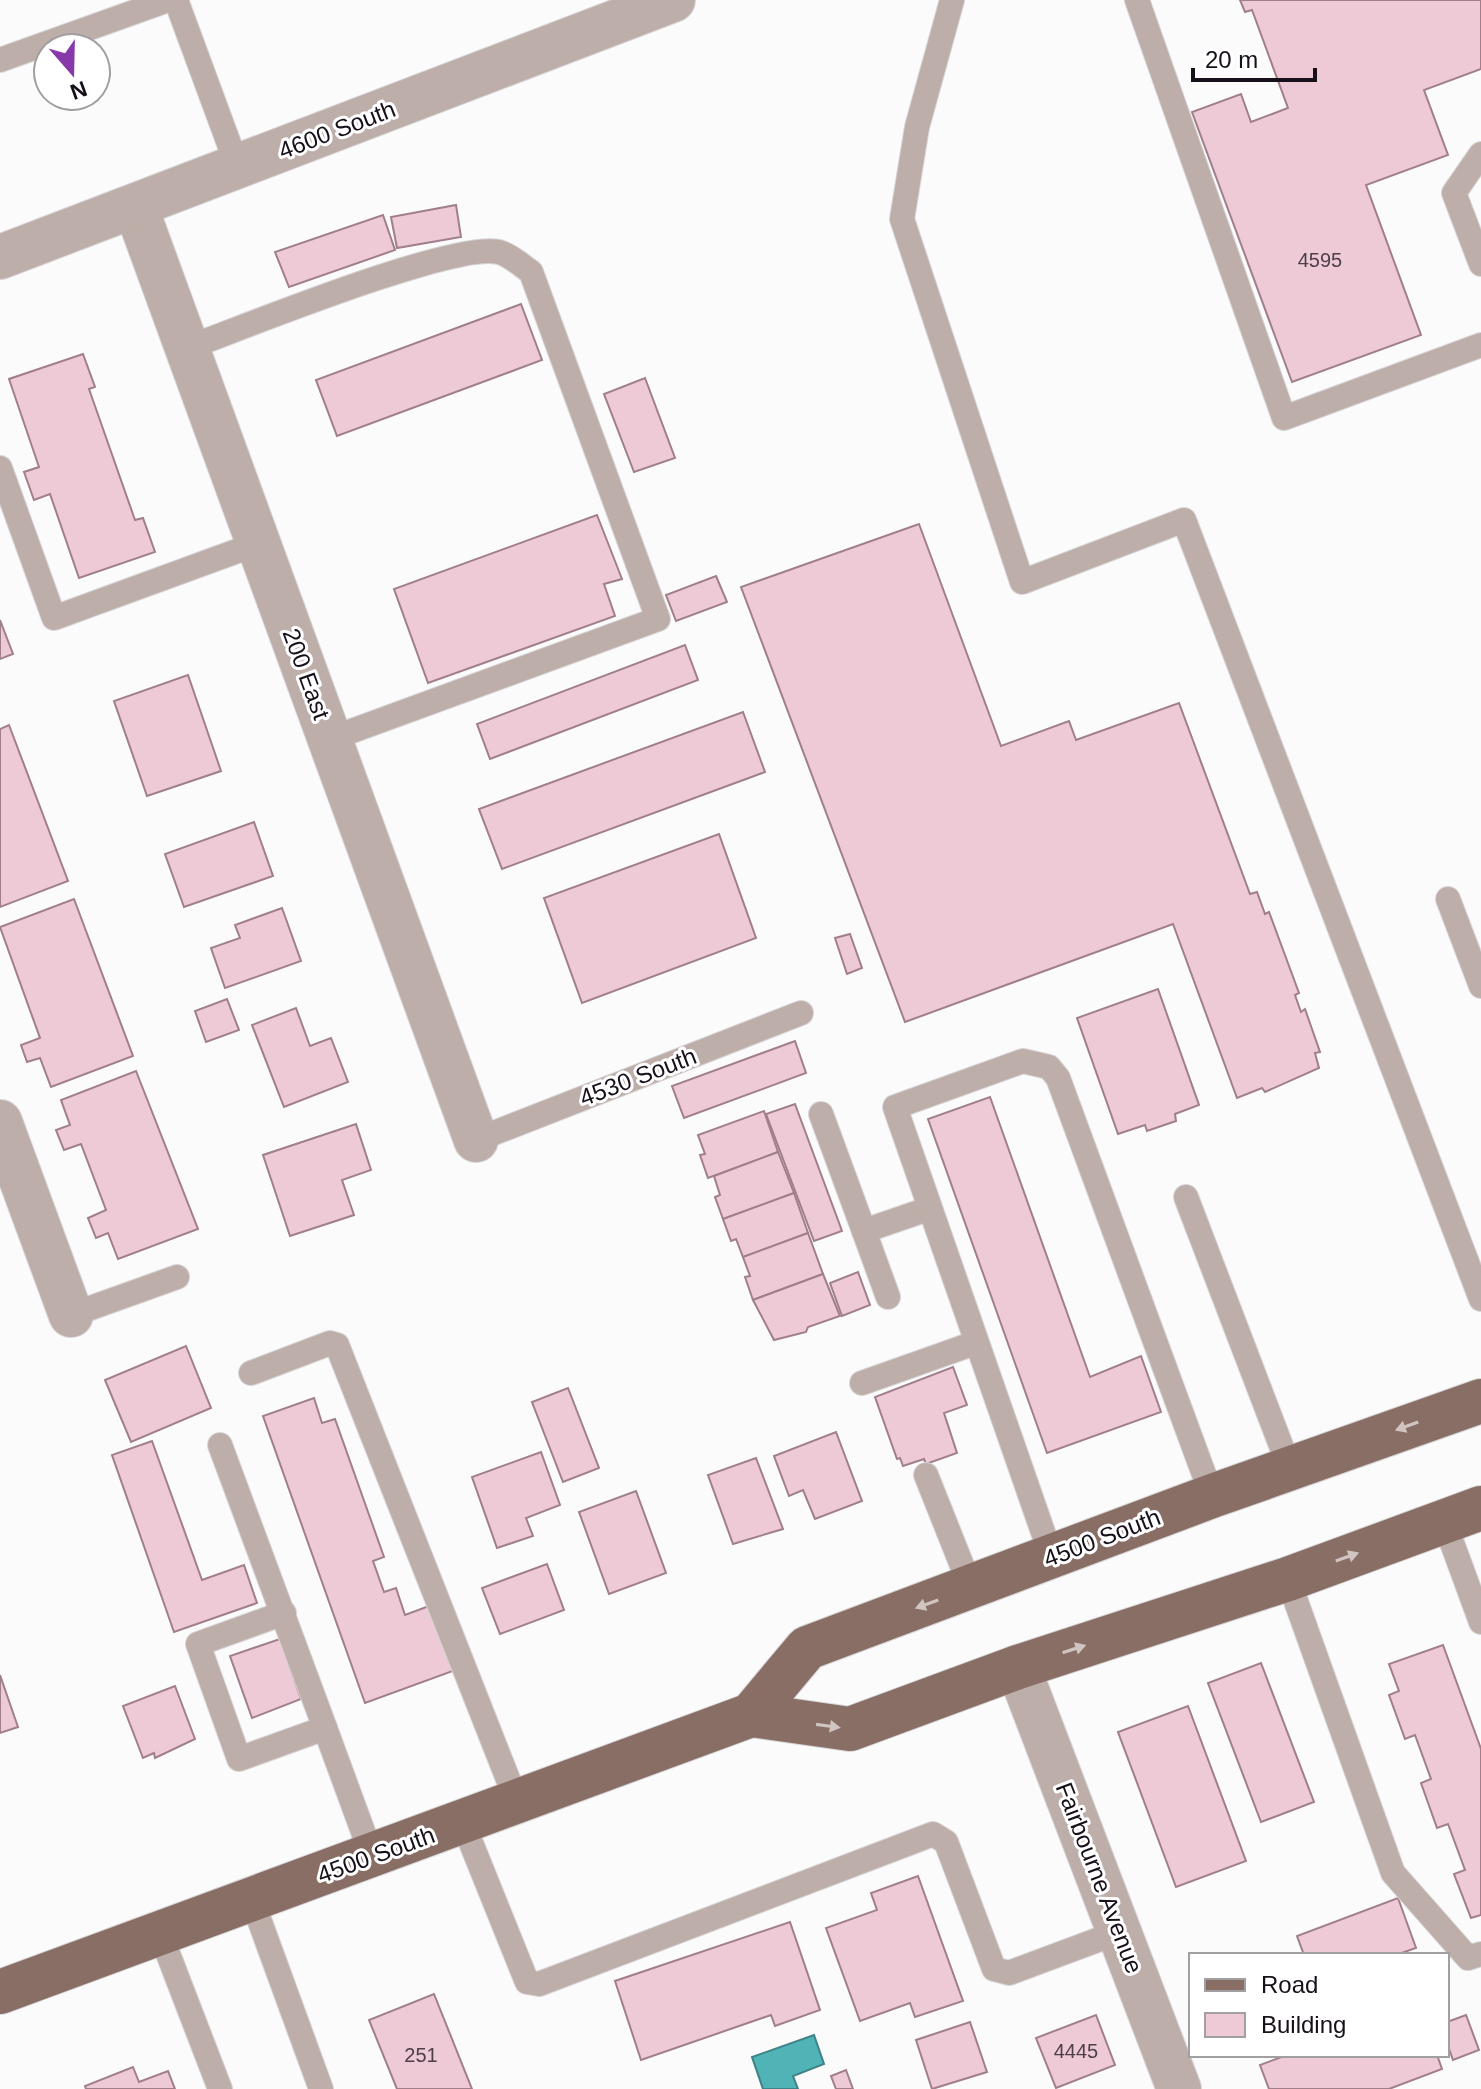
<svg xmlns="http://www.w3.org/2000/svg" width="1481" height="2089" viewBox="0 0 1481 2089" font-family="Helvetica,sans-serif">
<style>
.water{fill:#50b3b6;stroke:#3f8287;stroke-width:2}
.building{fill:#eecad7;stroke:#a07f8b;stroke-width:2}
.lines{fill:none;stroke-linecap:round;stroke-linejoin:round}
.lane-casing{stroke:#d7d5d7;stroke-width:26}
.street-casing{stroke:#d7d5d7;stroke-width:46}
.primary-casing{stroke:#d7d5d7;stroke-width:46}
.lane{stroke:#beaea9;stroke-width:24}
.street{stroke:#beaea9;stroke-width:44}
.primary{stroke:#896e65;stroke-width:44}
.oneway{fill:#d0c5c1}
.labels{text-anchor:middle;stroke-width:6;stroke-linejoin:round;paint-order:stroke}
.number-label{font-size:20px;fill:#4d3e49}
.street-label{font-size:24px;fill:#17101a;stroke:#fff}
</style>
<rect width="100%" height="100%" fill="#fbfbfb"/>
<polygon class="water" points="814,2035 824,2064 793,2076 798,2089 763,2089 752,2057"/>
<g class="building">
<polygon points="1240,0 1481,0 1481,69 1424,90 1448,155 1366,185 1421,335 1292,382 1192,112 1241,94 1251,122 1288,108 1252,10 1245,12"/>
<polygon points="456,205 461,237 397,248 391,217"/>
<polygon points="383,215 395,250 289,287 275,252"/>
<polygon points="521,304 542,360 337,436 316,380"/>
<polygon points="83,354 95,387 89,389 135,520 143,518 155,552 79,578 50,494 34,500 24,472 39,467 9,379"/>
<polygon points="645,378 675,458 634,472 604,394"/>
<polygon points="597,515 622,579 604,584 615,616 428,683 394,589"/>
<polygon points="919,524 1001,746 1069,721 1076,740 1179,703 1250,894 1257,892 1265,914 1269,912 1299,993 1295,995 1301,1012 1305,1009 1320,1052 1315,1053 1319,1068 1265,1092 1262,1088 1237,1098 1173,924 905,1022 741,587"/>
<polygon points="716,576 727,602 676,621 666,595"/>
<polygon points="0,620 13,654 0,659"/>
<polygon points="685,645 698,680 490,759 477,724"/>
<polygon points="188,675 221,771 147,796 114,701"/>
<polygon points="743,712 765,772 502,869 479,809"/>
<polygon points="9,725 68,881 0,907 0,729"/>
<polygon points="254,822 273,876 184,907 165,854"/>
<polygon points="719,834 756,938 582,1003 544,898"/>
<polygon points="74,899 133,1056 51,1087 40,1058 27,1062 21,1045 40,1038 0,927"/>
<polygon points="282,908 301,961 225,988 211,948 240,938 235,925"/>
<polygon points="850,934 862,968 847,974 835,938"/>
<polygon points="1158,989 1199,1105 1175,1114 1176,1121 1147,1131 1145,1125 1118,1134 1077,1018"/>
<polygon points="227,999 239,1030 206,1042 195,1011"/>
<polygon points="296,1008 310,1046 331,1038 348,1082 284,1107 252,1025"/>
<polygon points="795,1041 806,1073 684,1118 672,1086"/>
<polygon points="136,1071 198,1229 118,1259 108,1233 96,1238 88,1218 106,1210 81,1144 64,1150 56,1130 70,1125 61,1100"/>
<polygon points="990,1097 1090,1377 1141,1356 1161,1412 1047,1453 928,1119"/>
<polygon points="795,1104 842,1231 814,1241 766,1114"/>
<polygon points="764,1111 778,1152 708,1178 700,1155 705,1154 698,1135"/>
<polygon points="356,1124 371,1170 342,1180 354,1215 290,1236 263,1155"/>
<polygon points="778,1152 794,1193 723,1219 715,1197 720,1195 714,1176"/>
<polygon points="794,1193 808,1233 743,1257 736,1239 731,1241 723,1219"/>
<polygon points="808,1233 823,1274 753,1300 745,1277 750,1276 743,1257"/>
<polygon points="858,1272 870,1305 842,1316 830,1283"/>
<polygon points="823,1274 840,1316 808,1327 806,1332 774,1340 753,1300"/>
<polygon points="186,1346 211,1408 131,1442 105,1380"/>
<polygon points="953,1367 967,1405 944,1413 957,1453 926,1464 924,1459 903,1466 900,1458 897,1459 875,1397"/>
<polygon points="568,1388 599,1468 563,1482 532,1402"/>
<polygon points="314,1398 322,1423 335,1419 384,1557 373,1561 384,1592 396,1588 405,1615 437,1603 461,1668 365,1703 263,1416"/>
<polygon points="836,1432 862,1501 815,1519 803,1490 789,1496 774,1456"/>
<polygon points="152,1441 202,1580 244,1565 257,1603 174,1632 112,1455"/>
<polygon points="541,1452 560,1505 526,1518 533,1536 497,1548 472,1477"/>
<polygon points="756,1458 783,1529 733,1544 708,1475"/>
<polygon points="636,1491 666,1573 609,1594 579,1512"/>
<polygon points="547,1564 564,1610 500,1634 482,1588"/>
<polygon points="280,1639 301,1699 252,1718 230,1656"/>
<polygon points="1443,1645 1481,1749 1481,1915 1471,1918 1454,1874 1465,1870 1448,1824 1437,1828 1421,1783 1431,1779 1415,1735 1405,1739 1389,1695 1399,1691 1389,1664"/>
<polygon points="1261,1663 1314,1802 1261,1822 1208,1683"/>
<polygon points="0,1675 18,1727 0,1733"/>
<polygon points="175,1686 195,1739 155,1758 154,1753 143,1758 123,1706"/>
<polygon points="1188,1706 1246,1861 1176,1887 1118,1732"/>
<polygon points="918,1876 963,2001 915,2017 910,2003 860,2021 826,1928 877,1910 871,1893"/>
<polygon points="1398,1898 1416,1948 1396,1955 1304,1955 1297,1936"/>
<polygon points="790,1922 820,2010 775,2026 771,2015 641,2060 615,1981"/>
<polygon points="434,1994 472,2089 397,2089 369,2020"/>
<polygon points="1096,2015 1115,2065 1056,2088 1036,2038"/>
<polygon points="1466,2015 1479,2050 1453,2060 1447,2043 1447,2022"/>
<polygon points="970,2022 987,2072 932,2089 916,2040"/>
<polygon points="1287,2055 1437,2055 1442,2069 1389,2089 1269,2089 1260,2065"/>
<polygon points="133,2067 139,2082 168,2071 175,2089 86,2089 85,2086"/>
<polygon points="846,2070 853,2089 836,2089 831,2076"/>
</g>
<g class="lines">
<g class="lane-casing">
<g id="lane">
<polyline points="176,0 238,168"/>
<polyline points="952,0 917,127 902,219 1022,582 1184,520 1481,1299"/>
<polyline points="1137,0 1284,418 1481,345"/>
<polyline points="0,60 168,0"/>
<polyline points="1481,154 1454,193 1481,264"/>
<path d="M 187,348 C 242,328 454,241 499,252 C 510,255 521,265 531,272 L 658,619 L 330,739"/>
<polyline points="0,468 54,618 259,543"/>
<polyline points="1448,899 1481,986"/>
<polyline points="821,1114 864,1231"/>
<polyline points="476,1140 801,1013"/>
<polyline points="1186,1197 1290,1469"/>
<polyline points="888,1297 864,1231 928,1209"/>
<polyline points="71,1315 177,1277"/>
<polyline points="251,1373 330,1343 337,1345 517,1802"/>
<polyline points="862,1383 975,1343"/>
<polyline points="220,1445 325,1728"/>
<polyline points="926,1475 971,1588"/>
<polyline points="1444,1521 1481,1622"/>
<polyline points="1052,1558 895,1107 1023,1061 1049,1067 1058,1078 1212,1496"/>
<polyline points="1288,1579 1393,1873 1468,1958 1481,1954"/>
<polyline points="284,1613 198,1644 239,1759 325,1728 372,1856"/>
<polyline points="463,1823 527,1982 539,1984 933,1834 946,1842 994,1969 1009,1973 1119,1932"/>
<polyline points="252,1900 321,2089"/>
<polyline points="160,1933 220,2089"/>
</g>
</g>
<g class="street-casing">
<g id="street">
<polyline points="136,208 476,1140"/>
<polyline points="0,257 673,0"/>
<polyline points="0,1122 71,1315"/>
<polyline points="1018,1667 1179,2089"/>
</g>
</g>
<g class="primary-casing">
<g id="primary">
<polyline points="751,1715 807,1648 1212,1496 1481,1401"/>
<polyline points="0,1992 751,1715 850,1729 1018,1667 1288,1579 1481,1508"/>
</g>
</g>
<use href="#lane" class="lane"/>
<use href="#street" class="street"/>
<use href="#primary" class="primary"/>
</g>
<defs><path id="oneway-solid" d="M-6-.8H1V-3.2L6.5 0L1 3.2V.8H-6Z" transform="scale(2)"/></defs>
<g class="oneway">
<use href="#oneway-solid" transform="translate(1407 1426) rotate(160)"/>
<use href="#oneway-solid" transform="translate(1347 1557) rotate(-20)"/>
<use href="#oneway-solid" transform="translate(927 1604) rotate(160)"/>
<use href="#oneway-solid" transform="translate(1074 1649) rotate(-18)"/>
<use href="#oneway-solid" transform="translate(828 1726) rotate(8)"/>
</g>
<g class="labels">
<g class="number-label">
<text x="1320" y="267">4595</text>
<text x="1076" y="2058">4445</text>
<text x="421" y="2062">251</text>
</g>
<g class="street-label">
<text transform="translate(337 130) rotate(-21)" y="8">4600 South</text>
<text transform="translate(306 674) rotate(70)" y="8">200 East</text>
<text transform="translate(638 1077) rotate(-21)" y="8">4530 South</text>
<text transform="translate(1102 1538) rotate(-21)" y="8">4500 South</text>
<text transform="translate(376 1855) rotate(-20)" y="8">4500 South</text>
<text transform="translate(1099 1878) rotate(69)" y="8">Fairbourne Avenue</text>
</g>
</g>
<rect x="1189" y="1953" width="260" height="104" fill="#ffffff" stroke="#a29fa3" stroke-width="2"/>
<rect x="1205" y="1979" width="40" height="12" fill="#896e65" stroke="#a29fa3" stroke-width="2"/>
<text x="1261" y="1993" font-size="24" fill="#17101a">Road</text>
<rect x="1205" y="2013" width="40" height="24" fill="#eecad7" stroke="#a29fa3" stroke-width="2"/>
<text x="1261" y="2033" font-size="24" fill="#17101a">Building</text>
<g transform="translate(72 72) rotate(160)"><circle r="38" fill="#ffffff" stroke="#a29fa3" stroke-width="2"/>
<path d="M0-6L14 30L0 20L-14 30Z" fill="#8738a9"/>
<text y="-12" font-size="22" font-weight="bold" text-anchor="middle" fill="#17101a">N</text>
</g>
<path d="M1193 68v12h122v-12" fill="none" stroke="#17101a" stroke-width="4"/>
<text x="1205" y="68" font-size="24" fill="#17101a" stroke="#ffffff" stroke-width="6" paint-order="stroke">20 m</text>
</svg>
